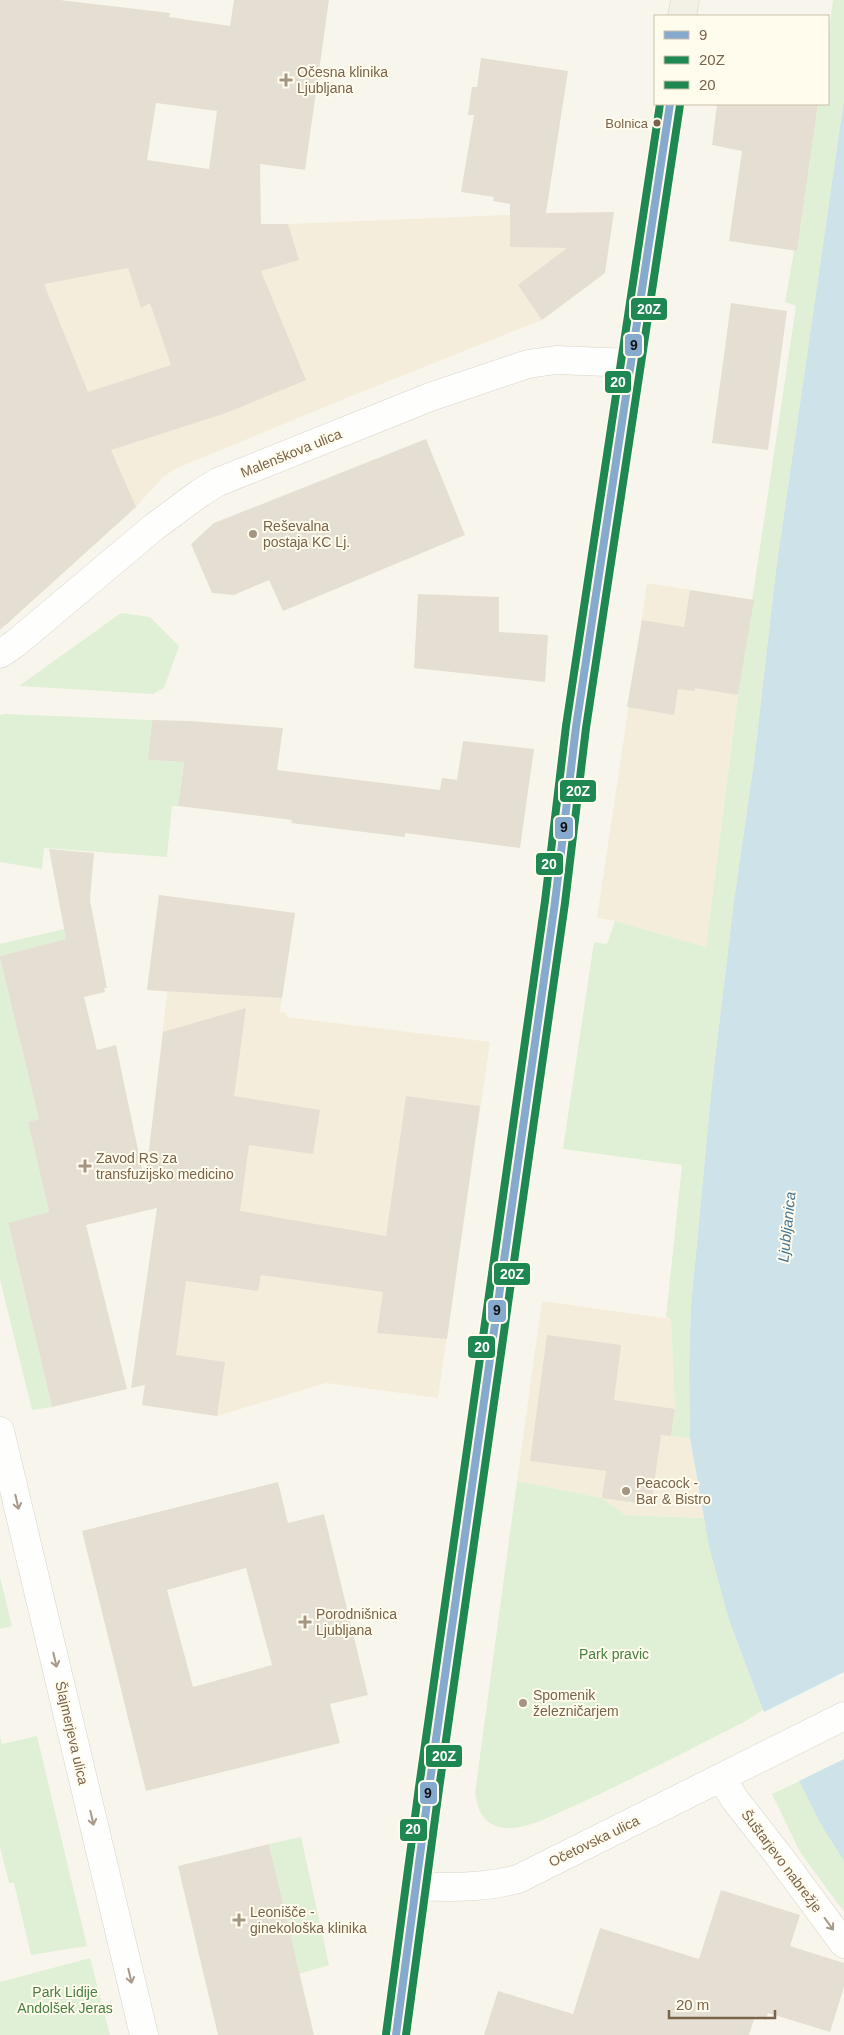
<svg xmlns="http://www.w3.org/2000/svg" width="844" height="2035" viewBox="0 0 844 2035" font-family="Helvetica,sans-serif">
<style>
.residential{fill:#f4eddc}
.green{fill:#e0f0d6}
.water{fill:#cde2e9}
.pier{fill:#f8f6ec}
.building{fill:#e5dfd3;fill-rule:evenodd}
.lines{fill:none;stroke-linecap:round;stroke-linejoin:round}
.minor-casing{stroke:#d7d3ca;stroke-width:29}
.major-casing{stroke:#dad3c9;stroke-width:29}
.minor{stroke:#fefefc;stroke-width:28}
.major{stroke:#f3f1e6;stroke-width:28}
.bus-1-casing{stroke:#fffcee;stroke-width:11}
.bus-2-casing{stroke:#fffcee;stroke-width:11}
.bus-3-casing{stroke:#fffcee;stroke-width:11}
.bus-1{stroke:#86aacd;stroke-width:8}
.bus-2{stroke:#1f8751;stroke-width:8}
.bus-3{stroke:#1f8751;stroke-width:8}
.oneway{stroke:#a89988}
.poi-dot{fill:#a59683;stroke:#fffcee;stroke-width:2}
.bus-dot{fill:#79634a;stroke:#fffcee;stroke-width:2}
.labels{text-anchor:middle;stroke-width:4;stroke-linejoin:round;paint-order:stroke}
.bus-label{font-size:13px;fill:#79634a;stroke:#fffcee;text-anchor:end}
.poi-label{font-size:14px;fill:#79634a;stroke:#fffcee;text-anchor:start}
.street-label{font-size:14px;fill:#79634a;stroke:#fffcee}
.park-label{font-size:14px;fill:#477f41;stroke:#fffcee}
.water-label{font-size:15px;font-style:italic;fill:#457894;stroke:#fffcee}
.line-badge{stroke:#fffcee;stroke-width:2}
.badge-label{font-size:14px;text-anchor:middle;font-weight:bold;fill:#fff}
.pale-badge-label{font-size:14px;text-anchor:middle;font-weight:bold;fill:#111}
</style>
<rect width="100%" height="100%" fill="#f8f6ec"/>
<g class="residential">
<polygon points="552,213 605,273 542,320 359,393 175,469 163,477 136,507 7,624 0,626 0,228 288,224"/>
<polygon points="647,583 754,600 738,695 706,947 615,921 597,918"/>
<polygon points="159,895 295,913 280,1012 286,1013 287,1017 490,1042 438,1398 326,1383 217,1416 142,1405 148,1365 135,1363 163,1165 148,1163 167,992 147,990"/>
<polygon points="542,1301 671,1319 675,1409 671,1435 690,1438 704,1518 625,1515 602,1498 517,1481"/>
</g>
<g class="green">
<polygon points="833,0 844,0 844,99 776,570 754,762 734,901 712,1084 691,1306 689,1366 690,1438 671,1436 675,1409 671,1319 666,1317 682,1165 563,1149 594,942 607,944 615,921 706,947 738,695 796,306 785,302 794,251 797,251 818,104 828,104 828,38"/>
<polygon points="121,613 150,617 179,646 164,688 153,694 19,686"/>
<polygon points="5,714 152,720 149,760 184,762 178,806 172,806 167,857 44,848 42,869 0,862 0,715"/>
<polygon points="64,929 67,939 0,956 0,944"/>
<polygon points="0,959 39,1119 28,1122 49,1212 8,1224 52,1407 32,1410 0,1280"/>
<path d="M 517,1481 L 602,1498 L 625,1515 L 704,1518 L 729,1620 L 763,1710 L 744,1722 C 689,1750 633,1779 576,1805 C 555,1814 528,1830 504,1828 C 483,1825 478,1811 475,1793 Z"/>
<polygon points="0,1577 12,1626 0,1629"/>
<polygon points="0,1736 2,1744 37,1736 87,1946 31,1955 14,1883 9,1883 0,1847"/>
<polygon points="800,1781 823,1828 844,1861 844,1912 800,1852 772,1794"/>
<polygon points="301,1837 329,1965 299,1974 269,1844"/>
<polygon points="90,1958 110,2035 0,2035 0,1982"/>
</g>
<polygon class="water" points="844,99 844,1861 823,1828 763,1710 729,1620 709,1546 690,1438 689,1366 691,1306 712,1084 734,901 754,762 776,570"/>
<polygon class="pier" points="844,1672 844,1759 797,1782 762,1713"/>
<g class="building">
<path d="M 0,0 L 60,0 L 170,13 L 169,17 L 230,26 L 234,0 L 329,0 L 305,170 L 260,164 L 261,224 L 288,224 L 299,260 L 261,271 L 306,380 L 226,413 L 111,450 L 136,507 L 0,630 ZM 156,103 L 217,111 L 209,169 L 147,160 ZM 128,268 L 141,308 L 150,303 L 171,365 L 88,392 L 44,284 Z"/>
<polygon points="481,58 568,71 546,213 614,212 605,273 542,320 518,285 567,248 510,247 510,204 493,201 494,197 461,192 474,115 468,115 472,87 477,87"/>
<polygon points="717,104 818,104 797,251 729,241 742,151 712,145"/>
<polygon points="731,303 787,311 768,450 712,443"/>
<polygon points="426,439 465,535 283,611 269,580 234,595 212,593 191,544 214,523"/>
<polygon points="690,590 754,600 738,695 695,688 695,691 678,689 674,715 627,707 642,620 684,627"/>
<polygon points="418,594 499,597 499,632 548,635 545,682 414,668"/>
<polygon points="152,720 189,721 283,728 277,770 440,790 442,778 457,780 463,741 534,749 520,848 405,833 405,837 291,823 292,820 178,806 184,762 148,760"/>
<polygon points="49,849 94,853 90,900 107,988 104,988 105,992 84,997 97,1050 116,1045 145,1183 163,1032 246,1008 234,1096 320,1110 313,1154 249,1145 240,1211 386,1236 406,1096 480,1106 447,1339 377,1333 383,1292 261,1275 258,1291 186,1281 176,1355 225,1362 217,1416 142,1405 145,1385 131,1388 157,1208 86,1225 127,1389 52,1407 8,1223 49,1212 28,1122 39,1119 0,959 0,956 66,939"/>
<polygon points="159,895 295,913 282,998 147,990"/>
<polygon points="547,1335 621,1345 614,1400 675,1409 671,1436 661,1435 651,1505 602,1498 606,1471 530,1461"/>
<path d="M 278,1482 L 288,1523 L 324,1514 L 368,1695 L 330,1704 L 340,1743 L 146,1791 L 82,1531 ZM 246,1568 L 272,1665 L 193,1687 L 167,1590 Z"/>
<polygon points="269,1844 314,2035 218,2035 178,1866"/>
<polygon points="721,1890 800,1915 790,1946 844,1963 844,1987 830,2032 768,2013 766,2020 755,2016 749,2035 484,2035 498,1991 573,2014 600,1928 699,1959"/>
</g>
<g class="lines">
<g class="minor-casing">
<g id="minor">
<polyline points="0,654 16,643 154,527 200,493 218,482 430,397 528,364 556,360 632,363"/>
<polyline points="0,1431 144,2035"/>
<polyline points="721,1778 736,1801 779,1856 844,1944"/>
<path d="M 417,1886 C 451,1888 485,1888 518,1879 L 844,1716"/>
</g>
</g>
<g class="major-casing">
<g id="major">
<polyline points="682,16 685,0"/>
<polyline points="396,2035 429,1788 555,902 576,727 670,104"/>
</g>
</g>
<use href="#minor" class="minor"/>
<use href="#major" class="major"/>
<g class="bus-1-casing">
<polyline id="bus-1" points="396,2035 429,1788 555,902 576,727 670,104"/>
</g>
<g class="bus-2-casing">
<polyline id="bus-2" points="406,2035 439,1789 565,903 586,728 680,105"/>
</g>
<g class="bus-3-casing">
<polyline id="bus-3" points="386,2034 419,1787 545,901 566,726 660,104"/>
</g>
<use href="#bus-1" class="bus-1"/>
<use href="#bus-2" class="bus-2"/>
<use href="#bus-3" class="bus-3"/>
</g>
<defs><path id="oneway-shaft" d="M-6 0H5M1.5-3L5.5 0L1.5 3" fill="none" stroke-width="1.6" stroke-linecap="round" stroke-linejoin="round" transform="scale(1.25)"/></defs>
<g class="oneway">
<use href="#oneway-shaft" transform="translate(17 1502) rotate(77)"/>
<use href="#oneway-shaft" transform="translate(55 1660) rotate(77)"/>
<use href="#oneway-shaft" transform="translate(92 1818) rotate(77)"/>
<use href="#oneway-shaft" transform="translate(829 1924) rotate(54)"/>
<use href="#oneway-shaft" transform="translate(130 1976) rotate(77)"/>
</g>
<g class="poi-dot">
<path d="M283.5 72.5h5v5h5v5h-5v5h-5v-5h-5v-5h5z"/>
<circle cx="253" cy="534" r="5"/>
<path d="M82.5 1158.5h5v5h5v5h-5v5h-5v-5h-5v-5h5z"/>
<circle cx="626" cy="1491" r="5"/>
<path d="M302.5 1614.5h5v5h5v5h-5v5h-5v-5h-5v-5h5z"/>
<circle cx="523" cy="1703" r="5"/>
<path d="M236.5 1912.5h5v5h5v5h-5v5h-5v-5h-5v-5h5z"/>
</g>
<circle class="bus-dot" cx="657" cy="123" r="4.5"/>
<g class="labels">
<g class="bus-label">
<text x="648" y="128">Bolnica</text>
</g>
<g class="poi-label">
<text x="297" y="77">Očesna klinika<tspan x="297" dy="16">Ljubljana</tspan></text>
<text x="263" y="531">Reševalna<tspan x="263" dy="16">postaja KC Lj.</tspan></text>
<text x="96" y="1163">Zavod RS za<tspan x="96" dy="16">transfuzijsko medicino</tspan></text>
<text x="636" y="1488">Peacock -<tspan x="636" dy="16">Bar &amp; Bistro</tspan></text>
<text x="316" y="1619">Porodnišnica<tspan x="316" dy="16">Ljubljana</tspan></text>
<text x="533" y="1700">Spomenik<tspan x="533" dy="16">železničarjem</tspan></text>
<text x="250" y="1917">Leonišče -<tspan x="250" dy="16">ginekološka klinika</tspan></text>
</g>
<g class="street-label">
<text transform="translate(291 453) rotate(-22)" y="5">Malenškova ulica</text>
<text transform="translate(72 1733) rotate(77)" y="5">Šlajmerjeva ulica</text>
<text transform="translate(594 1841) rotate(-26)" y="5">Očetovska ulica</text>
<text transform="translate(782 1861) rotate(53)" y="5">Šuštarjevo nabrežje</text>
</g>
<g class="park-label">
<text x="614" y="1659">Park pravic</text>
<text x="65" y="1997">Park Lidije<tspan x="65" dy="16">Andolšek Jeras</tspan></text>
</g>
<g class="water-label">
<text transform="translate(787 1227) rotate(-84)" y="5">Ljubljanica</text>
</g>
</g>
<g class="line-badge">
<rect x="630" y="297" width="38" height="24" rx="5" fill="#1f8751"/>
<rect x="624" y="333" width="19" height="24" rx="5" fill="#86aacd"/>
<rect x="604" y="370" width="28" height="24" rx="5" fill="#1f8751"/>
<rect x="559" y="779" width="38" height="24" rx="5" fill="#1f8751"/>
<rect x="554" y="816" width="20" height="24" rx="5" fill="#86aacd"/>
<rect x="535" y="852" width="29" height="24" rx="5" fill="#1f8751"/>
<rect x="493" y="1262" width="38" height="24" rx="5" fill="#1f8751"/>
<rect x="487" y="1299" width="20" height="24" rx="5" fill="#86aacd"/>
<rect x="467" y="1335" width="29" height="24" rx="5" fill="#1f8751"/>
<rect x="425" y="1744" width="38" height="24" rx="5" fill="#1f8751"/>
<rect x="419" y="1781" width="19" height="24" rx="5" fill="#86aacd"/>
<rect x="399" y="1818" width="29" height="24" rx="5" fill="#1f8751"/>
</g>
<g class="badge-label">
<text x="649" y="314">20Z</text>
<text x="618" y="387">20</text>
<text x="578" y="796">20Z</text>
<text x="549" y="869">20</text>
<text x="512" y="1279">20Z</text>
<text x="482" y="1352">20</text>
<text x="444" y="1761">20Z</text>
<text x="413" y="1834">20</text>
</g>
<g class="pale-badge-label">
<text x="634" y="350">9</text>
<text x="564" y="832">9</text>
<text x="497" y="1315">9</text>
<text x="428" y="1798">9</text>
</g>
<rect x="654" y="15" width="175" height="90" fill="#fffcee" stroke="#c9bfac"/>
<rect x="664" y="31" width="25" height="8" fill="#86aacd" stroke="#c9bfac"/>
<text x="699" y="40" font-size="15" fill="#79634a">9</text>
<rect x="664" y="56" width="25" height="8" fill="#1f8751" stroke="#c9bfac"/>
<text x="699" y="65" font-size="15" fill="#79634a">20Z</text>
<rect x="664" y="81" width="25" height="8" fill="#1f8751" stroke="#c9bfac"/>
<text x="699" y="90" font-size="15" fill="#79634a">20</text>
<path d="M669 2010v8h106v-8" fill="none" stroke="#79634a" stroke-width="2.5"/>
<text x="676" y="2010" font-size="15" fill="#79634a" stroke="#fffcee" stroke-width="4" paint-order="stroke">20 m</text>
</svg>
